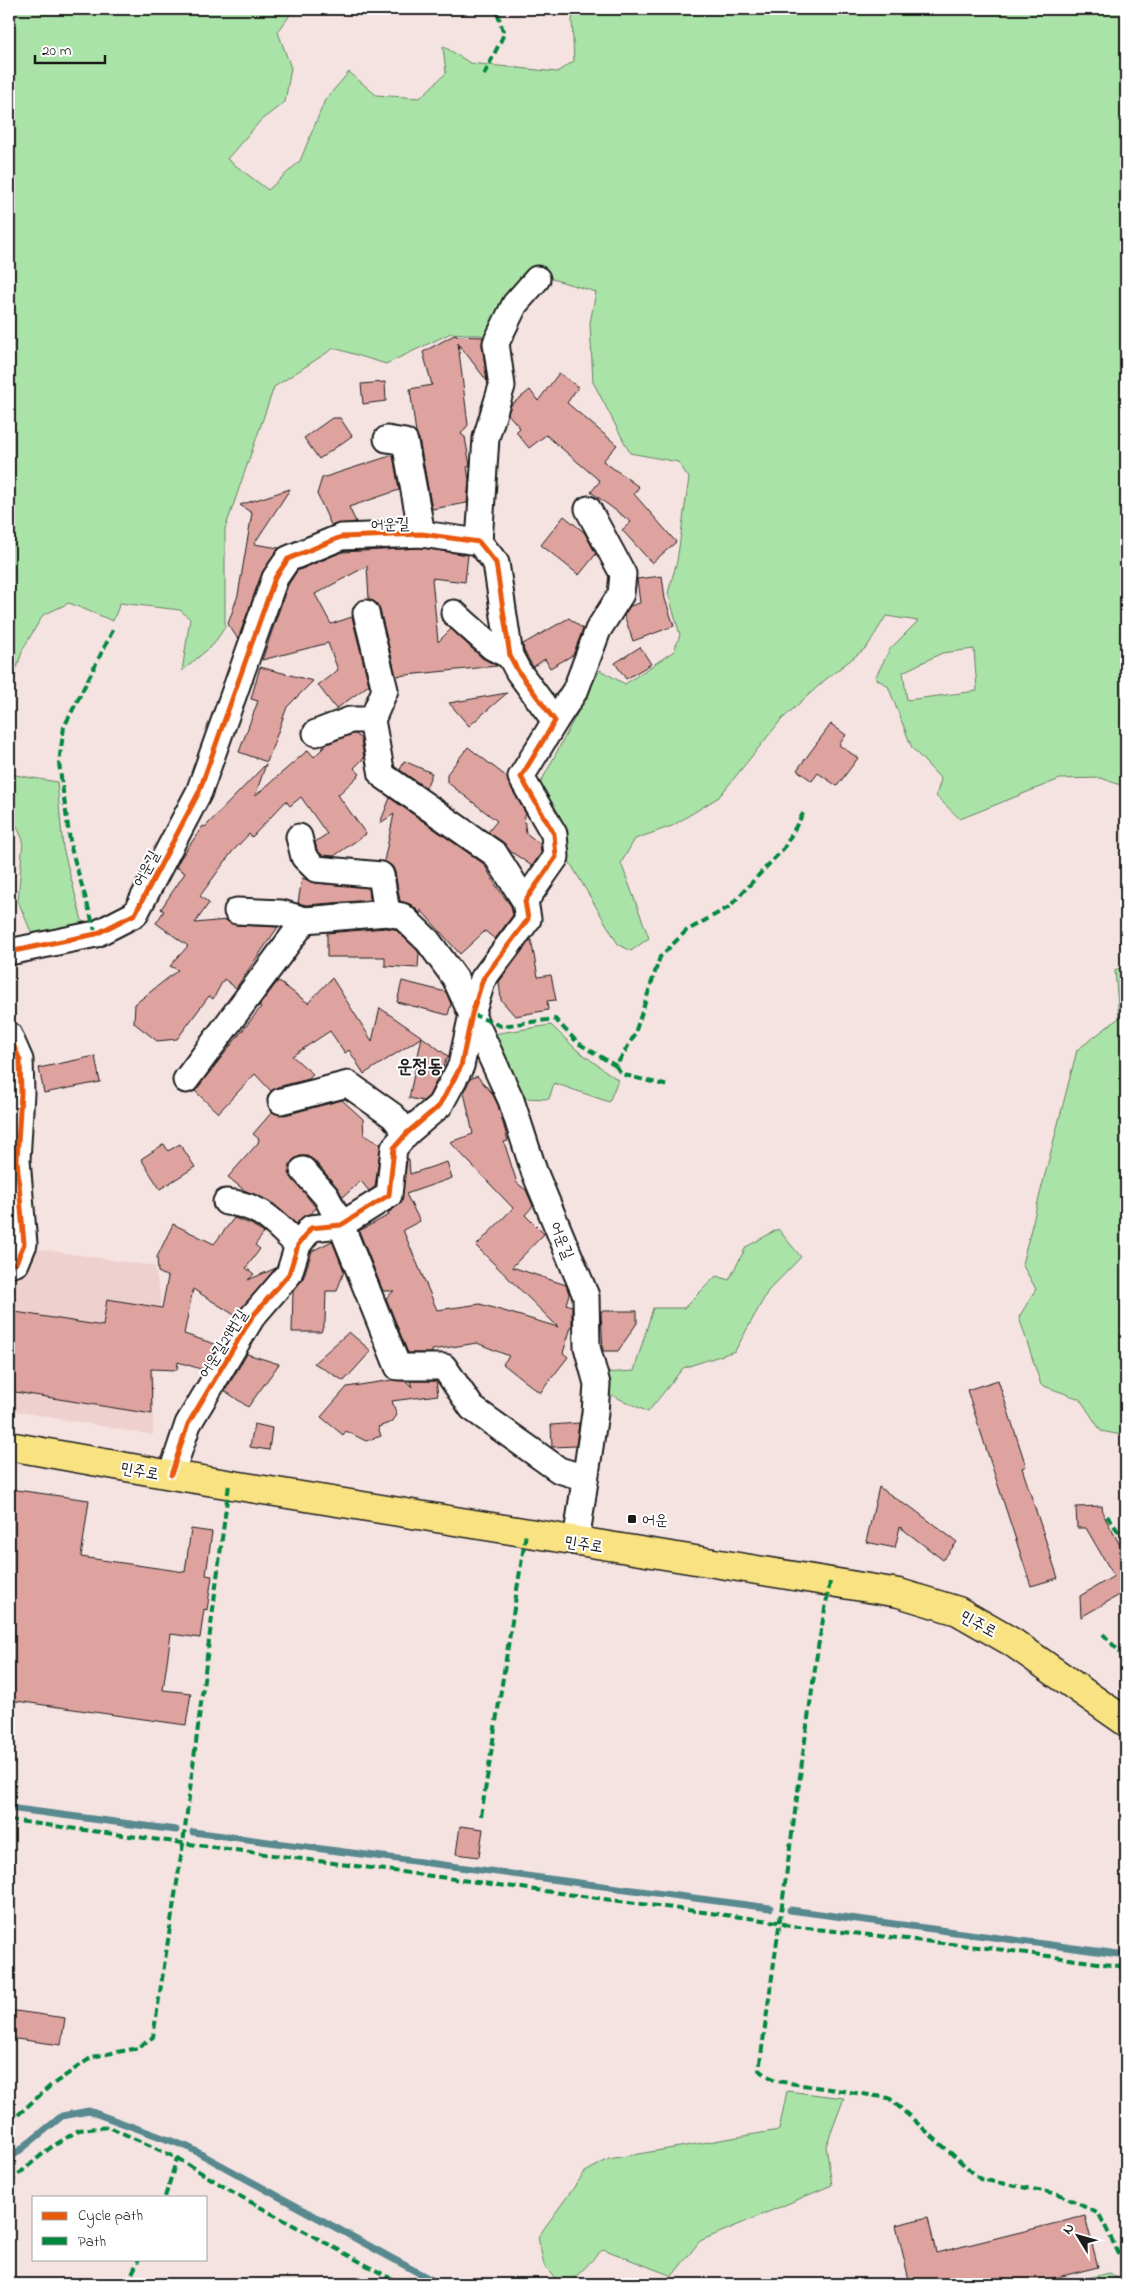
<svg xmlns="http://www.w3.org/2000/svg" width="1135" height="2293" viewBox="0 0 1135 2293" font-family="'Indie Flower','Poor Story',sans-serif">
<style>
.built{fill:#eed0ce}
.green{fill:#aae3a7;stroke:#638062;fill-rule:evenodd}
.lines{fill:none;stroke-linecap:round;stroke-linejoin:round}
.stream{stroke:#59898f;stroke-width:7}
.building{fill:#dea39f;stroke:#1c1c1c}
.minor-casing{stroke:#1c1c1c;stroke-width:29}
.major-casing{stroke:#1c1c1c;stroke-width:31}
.minor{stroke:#fff;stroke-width:25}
.major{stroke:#f8e281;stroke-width:28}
.quiet{stroke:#00873e;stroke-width:4;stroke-dasharray:8 4;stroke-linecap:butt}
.cycleway-casing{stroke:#fff;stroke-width:8}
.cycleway{stroke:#e8590c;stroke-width:5}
.poi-dot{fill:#1c1c1c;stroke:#fff;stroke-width:2}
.labels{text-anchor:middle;stroke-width:4;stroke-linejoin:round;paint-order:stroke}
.street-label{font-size:16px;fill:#1c1c1c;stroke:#fff}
.poi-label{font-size:16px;fill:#1c1c1c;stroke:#fff;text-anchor:start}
.quarter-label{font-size:19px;font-weight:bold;fill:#1c1c1c;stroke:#fff}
</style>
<rect width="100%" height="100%" fill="#f5e3e2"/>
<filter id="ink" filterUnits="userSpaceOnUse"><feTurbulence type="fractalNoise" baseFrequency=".02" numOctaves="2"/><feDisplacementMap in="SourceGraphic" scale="10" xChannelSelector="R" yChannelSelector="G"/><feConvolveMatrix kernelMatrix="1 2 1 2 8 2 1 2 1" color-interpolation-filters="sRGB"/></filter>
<g filter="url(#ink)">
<polygon class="built" points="38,1249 154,1266 161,1298 153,1348 153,1435 9,1410 9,1273 21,1271"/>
<g class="green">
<path d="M 9,9 L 294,9 L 278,32 L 291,68 L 285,102 L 261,120 L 227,159 L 268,190 L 300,161 L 325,100 L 349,72 L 376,95 L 420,98 L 446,73 L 443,46 L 470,63 L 557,72 L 574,61 L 572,20 L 575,9 L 1126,9 L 1126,787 L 1101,778 L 1060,779 L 960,819 L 936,796 L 941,779 L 912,748 L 888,686 L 875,678 L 890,649 L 918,621 L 886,616 L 867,647 L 825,680 L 781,720 L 719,797 L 672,826 L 635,839 L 621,863 L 649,938 L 631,951 L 618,944 L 566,856 L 560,824 L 540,784 L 600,670 L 625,684 L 674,651 L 680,635 L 668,593 L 677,561 L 689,478 L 678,462 L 630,453 L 593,382 L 590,323 L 596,292 L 532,273 L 493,336 L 451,333 L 386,364 L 334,348 L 274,387 L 225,529 L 225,627 L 213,645 L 182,671 L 190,619 L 180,610 L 120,603 L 113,621 L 69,603 L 43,615 L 23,649 L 9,691 ZM 974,649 L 977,691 L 907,700 L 903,672 L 942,653 Z"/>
<polygon points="9,774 57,782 63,848 85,932 34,939 18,901 23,840 11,813 9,813"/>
<polygon points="1126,965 1126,1436 1101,1431 1080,1399 1041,1385 1019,1317 1036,1289 1022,1264 1077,1050 1119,1018 1115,970"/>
<polygon points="551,1025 577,1050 618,1080 609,1102 554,1083 549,1099 524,1098 493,1034"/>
<polygon points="778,1229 801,1257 768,1291 735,1351 683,1368 648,1412 609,1394 604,1373 634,1371 653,1308 684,1308 716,1276 729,1280 746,1247"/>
<polygon points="787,2091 844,2098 826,2146 832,2185 700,2241 672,2276 603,2249 569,2284 560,2284 544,2265 538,2237 585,2172 609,2159 779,2130"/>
<polygon points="1109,2273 1126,2282 1126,2284 1062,2284"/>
</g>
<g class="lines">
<g class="stream">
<polyline points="9,1808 176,1830"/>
<polyline points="193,1832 770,1908"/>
<polyline points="790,1910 1126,1955"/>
<polyline points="9,2159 62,2116 89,2111 188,2147 439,2284"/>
</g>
</g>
<g class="building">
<polygon points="456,334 457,336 483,337 482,345 487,381 458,343 468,425 461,434 465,437 470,466 467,467 469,480 467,503 432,509 419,439 416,433 410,389 432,385 423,352"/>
<polygon points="559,373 578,387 567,403 617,445 603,461 639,487 634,494 676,542 652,563 622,530 631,522 591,492 600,481 546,435 529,448 516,432 520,428 508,414 511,405 530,390 538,401"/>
<polygon points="385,382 386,401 363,404 361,384"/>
<polygon points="332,418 340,418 352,436 319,459 304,438"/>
<polygon points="393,455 399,490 349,507 356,522 331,525 317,494 322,478"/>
<polygon points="290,489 254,544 279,548 262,573 238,639 228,624 238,595 252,513 240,505"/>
<polygon points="564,516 584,532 596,554 579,575 541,545"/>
<polygon points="421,548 468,555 465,582 432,578 438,642 451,629 482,658 497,666 396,676 380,610 376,603 369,599 367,566 315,594 331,624 352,617 369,685 336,709 318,685 338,670 328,643 262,660 288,585 297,571 342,552"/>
<polygon points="662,576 665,599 674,626 633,641 624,615 630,606 640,603 637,579"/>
<polygon points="569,618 583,629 573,655 550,668 545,659 533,667 524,651 523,644"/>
<polygon points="640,647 651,664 626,679 615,663"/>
<polygon points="260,667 313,681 287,707 267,762 239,752 258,701 251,699"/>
<polygon points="507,693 469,726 449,703"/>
<polygon points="831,724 846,735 839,745 858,758 837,786 818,773 812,781 797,770"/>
<polygon points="353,734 356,734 361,739 364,758 354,768 360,774 338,795 366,834 334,856 322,855 317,850 315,842 327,834 301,797 290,806 286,801 252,837 249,834 232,852 200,896 209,903 195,923 227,920 236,925 278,927 236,988 224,979 213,999 209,996 177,1039 157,1041 134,1023 135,1004 178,970 170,966 188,946 156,923 164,911 161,909 185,873 176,867 180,859 203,826 205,827 266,764 255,796 308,750 314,757 327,744"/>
<polygon points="468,747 507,777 509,784 526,814 524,817 526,833 540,844 541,853 532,866 510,851 503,842 488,832 497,821 447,782 447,774"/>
<polygon points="404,761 432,773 426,788 400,770"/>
<polygon points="390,798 484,864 497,887 511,906 513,915 495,939 485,931 460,954 421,910 421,914 412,905 400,901 395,872 393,867 384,861 394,814 380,823"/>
<polygon points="302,878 315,883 369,888 370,900 306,905 298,903"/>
<polygon points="386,928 395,929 417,950 419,953 418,968 385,966 385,957 327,957 327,933"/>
<polygon points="531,939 538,977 551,975 556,1000 547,1001 548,1010 515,1016 501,1000 499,982"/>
<polygon points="332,978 372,1041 380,1008 422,1037 364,1074 349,1050 345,1053 330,1031 292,1056 313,1074 309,1079 277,1087 271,1091 255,1074 218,1113 195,1091 261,1007 259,1006 278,981 308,1003"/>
<polygon points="402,981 446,992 451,1004 448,1015 397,1002"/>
<polygon points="422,1037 448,1056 429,1096 423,1101 409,1098"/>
<polygon points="95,1056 100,1082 44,1093 39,1068"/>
<polygon points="477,1076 492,1093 498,1105 508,1141 504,1142 517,1183 526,1190 533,1206 525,1215 544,1234 512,1267 566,1285 569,1294 566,1304 572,1306 572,1324 563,1353 568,1357 540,1393 503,1364 509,1356 477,1343 432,1350 432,1353 408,1353 386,1298 394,1291 383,1291 359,1231 389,1215 388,1213 401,1203 407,1159 409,1159 410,1174 447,1162 452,1178 406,1194 420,1221 403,1230 437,1310 480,1304 558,1327 476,1246 513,1208 450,1142 473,1134 464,1092 470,1079"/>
<polygon points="342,1100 363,1119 364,1135 381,1144 375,1187 369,1191 361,1181 343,1197 337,1187 314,1160 307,1156 300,1156 293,1160 290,1165 289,1173 316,1208 311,1214 304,1216 296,1224 274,1204 244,1190 228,1177 258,1143 259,1139 253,1134 272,1112 285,1115"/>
<polygon points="164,1144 168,1151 180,1144 195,1167 160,1189 141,1159"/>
<polygon points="234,1218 251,1224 264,1233 255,1245 260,1249 246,1268 254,1274 248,1280 276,1268 236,1316 193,1289 184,1334 218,1345 204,1370 178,1362 177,1370 151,1369 152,1414 9,1391 9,1311 103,1326 107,1299 162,1308 168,1277 158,1272 157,1257 173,1224 214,1244"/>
<polygon points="332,1241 344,1271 337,1291 326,1291 325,1322 321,1332 292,1332 293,1291 303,1279 312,1251"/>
<polygon points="601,1311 637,1311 637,1323 618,1351 603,1351"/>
<polygon points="349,1332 371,1351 344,1381 314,1363"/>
<polygon points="247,1354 279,1364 248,1407 225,1391"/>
<polygon points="392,1380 406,1381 412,1387 410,1381 436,1381 438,1395 392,1401 397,1415 392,1422 378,1427 381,1436 366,1441 346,1431 343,1435 321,1417 347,1387"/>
<polygon points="998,1380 1026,1466 1022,1468 1058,1578 1031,1586 967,1390"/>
<polygon points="579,1423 576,1446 552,1447 551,1425"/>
<polygon points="254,1424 272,1428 269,1450 250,1447"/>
<polygon points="879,1487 907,1506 908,1505 957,1542 943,1560 900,1527 895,1548 866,1542"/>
<polygon points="9,1489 89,1500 81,1557 185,1572 191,1529 212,1532 206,1575 212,1576 207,1610 204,1609 200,1638 171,1634 163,1690 191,1693 186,1725 9,1700"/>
<polygon points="1102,1506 1103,1514 1126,1556 1126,1597 1123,1593 1081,1617 1080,1596 1114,1576 1086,1528 1077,1528 1076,1507"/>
<polygon points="460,1826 483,1829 479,1857 456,1854"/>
<polygon points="9,2010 65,2018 61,2045 9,2038"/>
<polygon points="1085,2216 1098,2267 1030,2284 910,2284 896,2225 928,2217 936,2253"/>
</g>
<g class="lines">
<g class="minor-casing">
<g id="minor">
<polyline points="387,439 405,442 422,534"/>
<polyline points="479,542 486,438 502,386 496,343 515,304 537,279"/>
<polyline points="366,613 385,690 372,720 382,775 495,854 525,901"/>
<polyline points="454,613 492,647 510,656"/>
<polyline points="555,721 576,689 598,630 621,594 623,574 588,509"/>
<polyline points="316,733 350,720 372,720"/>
<polyline points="299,837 304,857 316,869 381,875 387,913"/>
<polyline points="237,911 281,913 305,920"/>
<polyline points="9,952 96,934 135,914 199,792 275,578 288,559 341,537 422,534 479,542 496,563 510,656 518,671 555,721 521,777 554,834 556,857 525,901 528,919 483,979 472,1014 461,1066 440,1105 407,1133 394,1148 389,1195 341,1225 311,1228 298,1245 289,1274 252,1317 188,1424 171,1475"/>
<polyline points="9,1035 20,1060 21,1093 17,1160 24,1244 16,1263 9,1265"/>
<polyline points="186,1080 305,920 387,913 402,916 428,941 455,978 511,1100 534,1171 586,1296 587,1347 597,1384 595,1413 576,1542"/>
<polyline points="281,1101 348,1084 393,1116 407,1133"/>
<polyline points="303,1170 326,1196 341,1225 398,1367 444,1367 472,1408 559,1470 585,1478"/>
<path d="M 226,1202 C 262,1205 274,1223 298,1245"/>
</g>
</g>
<g class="major-casing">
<polyline id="major" points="9,1446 171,1475 899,1593 958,1611 1012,1642 1126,1722"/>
</g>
<use href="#minor" class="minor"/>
<use href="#major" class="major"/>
<g class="quiet">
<polyline points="484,75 504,34 496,9"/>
<polyline points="96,934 71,848 59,763 64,727 113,630"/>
<polyline points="472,1014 501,1026 555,1019 578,1043 616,1066 634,1036 660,957 686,931 729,907 784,848 805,810"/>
<polyline points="616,1066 621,1074 668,1086"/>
<polyline points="1107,1516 1126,1542"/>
<polyline points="830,1582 818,1647 759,2070 776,2081 889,2098 980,2179 1059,2194 1099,2214 1126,2268"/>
<polyline points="1103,1634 1126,1659"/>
<polyline points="481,1816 526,1533"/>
<polyline points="9,1820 778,1922 789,1926 1005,1950 1126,1967"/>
<polyline points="9,2123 49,2087 92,2057 138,2048 153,2037 183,1844 229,1484"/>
<polyline points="9,2182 50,2148 79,2130 109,2127 177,2158 236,2194 401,2284"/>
<polyline points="165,2197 177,2158"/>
<polyline points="127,2284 139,2259"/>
</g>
<g class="cycleway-casing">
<g id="cycleway">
<polyline points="9,952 96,934 135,914 199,792 275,578 288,559 341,537 422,534 479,542 496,563 510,656 518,671 555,721 521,777 554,834 556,857 525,901 528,919 483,979 472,1014 461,1066 440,1105 407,1133 394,1148 389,1195 341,1225 311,1228 298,1245 289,1274 252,1317 188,1424 171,1475"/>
<polyline points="9,1035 20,1060 21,1093 17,1160 24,1244 16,1263 9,1265"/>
</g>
</g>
<use href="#cycleway" class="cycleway"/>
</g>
</g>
<rect class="poi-dot" x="627" y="1514" width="10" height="10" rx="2.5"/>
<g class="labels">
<g class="street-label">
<text transform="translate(390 523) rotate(-2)" y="6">어운길</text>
<text transform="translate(145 868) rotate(-62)" y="6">어운길</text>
<text transform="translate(563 1240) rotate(68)" y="6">어운길</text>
<text transform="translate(222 1343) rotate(-58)" y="6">어운길29번길</text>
<text transform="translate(140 1470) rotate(10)" y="6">민주로</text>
<text transform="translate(584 1543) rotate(9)" y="6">민주로</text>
<text transform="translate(979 1623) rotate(29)" y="6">민주로</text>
</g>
<g class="poi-label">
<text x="642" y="1525">어운</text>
</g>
<g class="quarter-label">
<text x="420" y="1072">운정동</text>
</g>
</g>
<rect width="1135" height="2293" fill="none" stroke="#fff" stroke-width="30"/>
<rect x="15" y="15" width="1105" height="2263" fill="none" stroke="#1c1c1c" stroke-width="2" filter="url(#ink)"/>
<rect x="32" y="2196" width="175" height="65" fill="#ffffff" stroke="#a4a4a4"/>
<rect x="42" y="2212" width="25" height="8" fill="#e8590c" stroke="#a4a4a4"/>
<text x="78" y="2220" font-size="15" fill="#1c1c1c">Cycle path</text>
<rect x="42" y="2237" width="25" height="8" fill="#00873e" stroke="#a4a4a4"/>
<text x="78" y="2246" font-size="15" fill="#1c1c1c">Path</text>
<g transform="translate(1078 2236) rotate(307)" stroke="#ffffff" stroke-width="4" paint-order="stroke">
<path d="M0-4L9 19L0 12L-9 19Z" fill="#1c1c1c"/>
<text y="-8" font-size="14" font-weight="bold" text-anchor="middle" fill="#1c1c1c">N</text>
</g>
<path d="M35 55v8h70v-8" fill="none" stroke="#1c1c1c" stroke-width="2.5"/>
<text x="42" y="55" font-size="15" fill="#1c1c1c" stroke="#ffffff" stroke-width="4" paint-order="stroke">20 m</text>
</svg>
